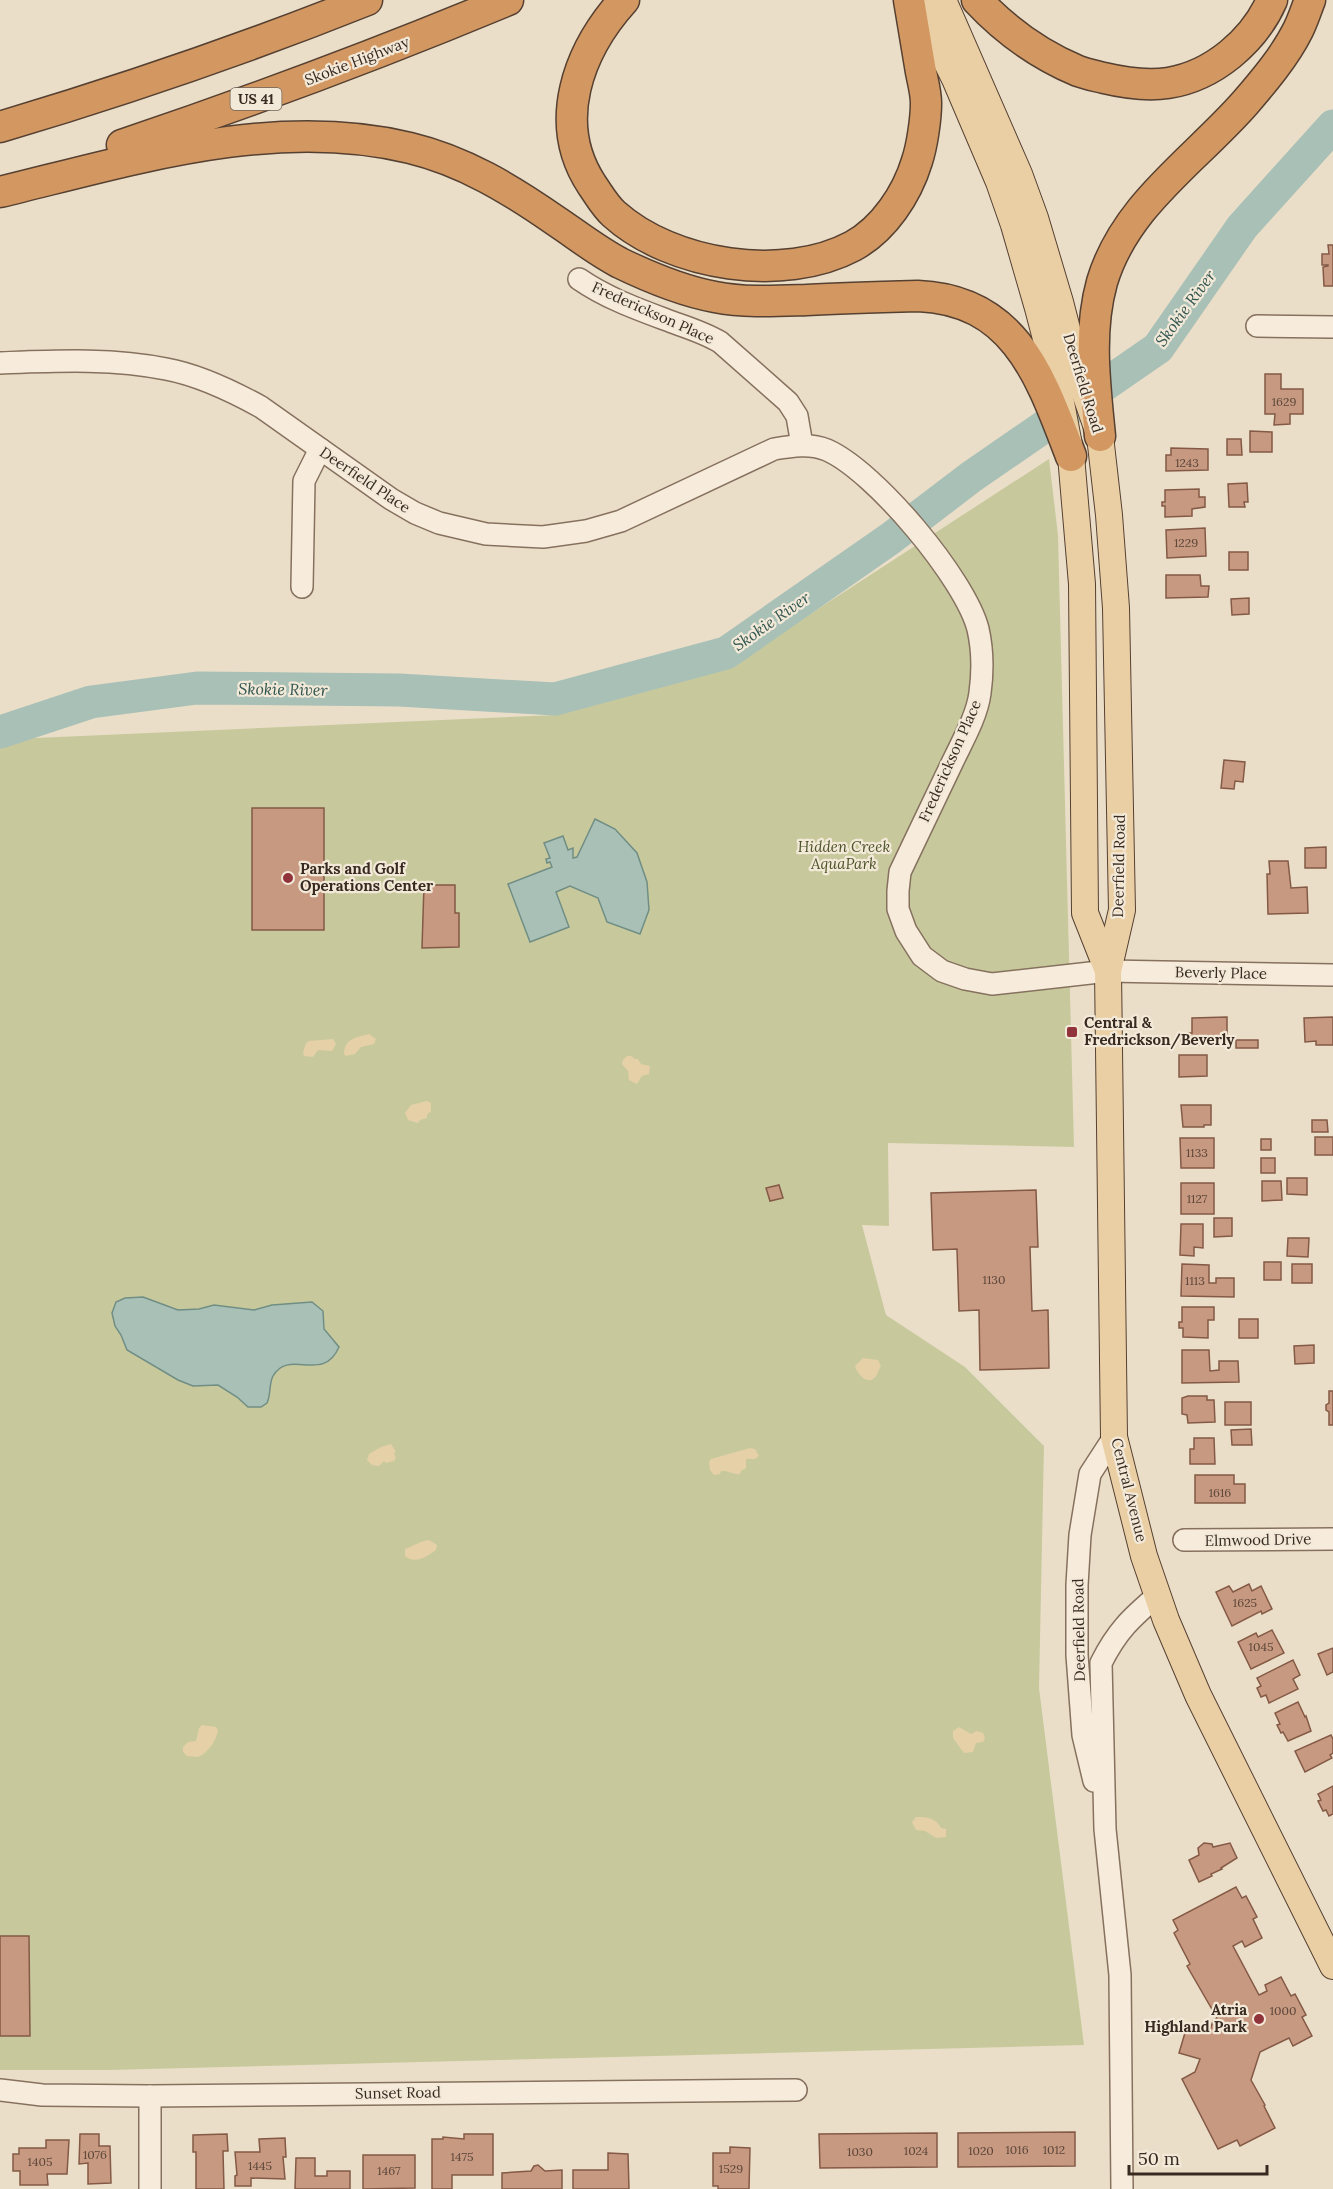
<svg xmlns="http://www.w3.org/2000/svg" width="1333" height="2189" viewBox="0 0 1333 2189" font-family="Lora,serif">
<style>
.green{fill:#c7c99d}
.sand{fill:#e5d0a8}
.water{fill:#a9c0b7;stroke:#708e84;stroke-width:1.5}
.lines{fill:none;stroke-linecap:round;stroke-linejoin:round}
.river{stroke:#a9c0b7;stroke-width:33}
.building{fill:#c79981;stroke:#845a46;stroke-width:1.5}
.minor-casing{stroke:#86715f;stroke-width:24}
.major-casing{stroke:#554032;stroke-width:28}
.highway-casing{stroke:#554032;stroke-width:33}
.minor{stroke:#f7ecdb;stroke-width:21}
.major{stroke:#ebcfa4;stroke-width:26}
.highway{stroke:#d39861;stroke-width:30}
.poi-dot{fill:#91333b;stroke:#f3e9d8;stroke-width:2}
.labels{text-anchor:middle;stroke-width:4.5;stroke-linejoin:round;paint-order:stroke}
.number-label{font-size:12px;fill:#5c4639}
.shield{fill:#f3e9d8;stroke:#706358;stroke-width:1.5}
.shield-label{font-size:14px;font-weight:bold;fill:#382a21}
.street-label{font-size:15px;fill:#382a21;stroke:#f3e9d8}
.park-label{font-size:15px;font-style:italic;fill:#4c5329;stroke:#f3e9d8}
.poi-label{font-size:15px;font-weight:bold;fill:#382a21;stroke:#f3e9d8;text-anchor:start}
.water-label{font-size:16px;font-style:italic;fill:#325651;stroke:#f3e9d8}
</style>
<rect width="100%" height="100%" fill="#ebdec8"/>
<polygon class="green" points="1049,459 1058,535 1074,1147 888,1143 889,1226 862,1225 886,1315 965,1367 1044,1446 1039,1688 1084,2045 109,2070 0,2070 0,746 13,739 556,715 730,666"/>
<g class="sand">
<path d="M 369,1034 L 376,1039 L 374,1044 L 361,1047 L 355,1054 L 346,1056 L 344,1054 C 345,1038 355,1038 369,1034 Z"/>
<polygon points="333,1039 336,1044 332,1051 318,1050 313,1057 304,1056 303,1053 306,1043 309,1041"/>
<polygon points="627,1056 631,1056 635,1059 638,1059 641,1064 650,1066 649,1074 642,1076 637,1084 629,1080 628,1071 622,1064 623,1060"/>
<polygon points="427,1101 431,1103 431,1111 427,1115 427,1118 420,1120 418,1123 408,1120 405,1113 411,1105"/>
<path d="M 863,1358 L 878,1360 L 881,1366 C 878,1370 878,1376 873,1379 C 866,1384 856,1372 855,1366 Z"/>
<polygon points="391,1444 396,1452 394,1453 396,1458 394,1461 386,1463 384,1461 379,1466 372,1465 367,1460 369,1454 381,1447"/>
<path d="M 750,1448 L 755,1449 L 759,1456 L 755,1459 L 746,1459 L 746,1468 L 741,1471 L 740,1474 C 733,1475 727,1470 721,1471 L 720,1474 L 714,1475 L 710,1470 L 709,1462 L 711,1459 Z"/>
<path d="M 429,1540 L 437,1545 L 436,1550 C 425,1558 415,1564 405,1556 L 405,1549 C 414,1546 420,1541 429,1540 Z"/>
<path d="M 202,1725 L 216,1727 L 218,1730 C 217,1739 207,1756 196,1757 C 193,1757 190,1756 187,1756 L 183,1752 L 183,1747 L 188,1742 L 196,1741 L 199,1728 Z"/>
<polygon points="959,1727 971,1734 977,1731 983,1733 985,1738 983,1742 976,1743 973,1752 964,1753 953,1738 953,1731"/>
<path d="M 916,1817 C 927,1817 936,1818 941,1828 L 946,1829 L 946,1837 L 936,1838 L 925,1831 L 916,1830 L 912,1822 Z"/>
</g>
<g class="water">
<polygon points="595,819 615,829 637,853 647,882 649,910 640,934 607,922 598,898 570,886 556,892 569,927 530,942 508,884 552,867 550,862 547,863 546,859 550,858 544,843 563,836 568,850 573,848 573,858 577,857"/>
<path d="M 143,1297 L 178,1310 L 199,1309 L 214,1305 L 254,1310 L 272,1305 L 312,1302 L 323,1311 L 324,1329 L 339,1347 C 323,1384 289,1348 273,1376 C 269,1383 271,1395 267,1403 L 261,1407 L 248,1407 L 237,1397 L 218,1385 L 193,1386 L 178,1380 L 127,1350 L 121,1335 L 115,1326 L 112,1313 L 116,1302 L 125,1298 Z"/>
</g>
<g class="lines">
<polyline class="river" points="0,732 91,702 197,688 399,690 555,699 726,653 891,538 971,477 1158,348 1242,227 1333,126"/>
</g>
<g class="building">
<polygon points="1328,245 1333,245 1333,286 1324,286 1323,267 1328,266 1328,265 1322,265 1322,254 1329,254"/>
<polygon points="1265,374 1281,374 1281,389 1303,389 1303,414 1290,414 1290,424 1274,425 1275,414 1265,414"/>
<polygon points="1250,431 1272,432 1272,452 1250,452"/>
<polygon points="1227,439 1241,439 1242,455 1227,455"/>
<polygon points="1171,448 1208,449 1208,470 1166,471 1166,455 1171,455"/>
<polygon points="1247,483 1248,502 1244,502 1245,507 1229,507 1228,484"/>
<polygon points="1199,489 1199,497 1205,497 1205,507 1192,509 1192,516 1165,517 1165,506 1162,506 1162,502 1165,502 1165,490"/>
<polygon points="1205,528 1206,556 1167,558 1166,530"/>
<rect x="1229" y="552" width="19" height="18"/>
<polygon points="1166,575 1200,575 1201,586 1209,586 1208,597 1166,598"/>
<polygon points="1249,598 1249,614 1232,615 1231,599"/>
<polygon points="1224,760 1245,762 1243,782 1235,781 1234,789 1221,788"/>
<rect x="252" y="808" width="72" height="122"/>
<polygon points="1326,847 1326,868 1305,868 1305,848"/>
<polygon points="1269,861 1288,861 1291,888 1307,887 1308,913 1268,914 1267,874 1270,874"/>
<polygon points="424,885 455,885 455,913 459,913 459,947 422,948"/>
<polygon points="1227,1017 1227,1044 1181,1045 1181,1033 1192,1033 1192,1018"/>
<polygon points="1333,1017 1333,1045 1316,1045 1316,1041 1305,1042 1304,1018"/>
<rect x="1236" y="1040" width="22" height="8"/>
<polygon points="1179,1055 1207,1055 1207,1076 1179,1077"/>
<polygon points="1181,1105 1211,1105 1211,1125 1204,1125 1204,1127 1183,1127"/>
<polygon points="1312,1120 1327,1120 1328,1132 1312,1132"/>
<rect x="1315" y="1137" width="18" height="18"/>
<polygon points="1180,1138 1214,1138 1214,1168 1181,1168"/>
<rect x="1261" y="1139" width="10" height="11"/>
<rect x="1261" y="1158" width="14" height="15"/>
<polygon points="1287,1178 1307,1178 1307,1195 1287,1194"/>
<polygon points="1262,1181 1281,1181 1282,1200 1262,1201"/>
<rect x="1181" y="1183" width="33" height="31"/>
<polygon points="779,1185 783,1198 770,1201 766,1188"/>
<polygon points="1036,1190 1038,1247 1030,1247 1032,1311 1048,1310 1049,1368 980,1370 979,1310 959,1311 957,1249 933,1250 931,1193"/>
<polygon points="1214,1218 1232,1218 1232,1236 1214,1237"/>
<polygon points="1181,1224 1203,1224 1203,1248 1194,1247 1194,1256 1180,1255"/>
<polygon points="1288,1238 1309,1238 1308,1257 1287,1256"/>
<rect x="1264" y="1262" width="17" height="18"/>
<polygon points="1182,1264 1209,1265 1209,1283 1216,1283 1216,1278 1234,1278 1234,1297 1181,1296"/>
<rect x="1292" y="1264" width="20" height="19"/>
<polygon points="1182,1307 1214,1307 1214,1320 1208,1320 1208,1338 1183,1337 1183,1328 1179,1328 1179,1322 1182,1322"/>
<rect x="1239" y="1319" width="19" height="19"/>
<polygon points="1314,1345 1314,1363 1295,1364 1294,1346"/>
<polygon points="1182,1350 1209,1350 1210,1371 1219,1370 1219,1361 1238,1361 1239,1382 1182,1383"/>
<polygon points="1329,1391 1333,1391 1333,1425 1329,1425 1329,1412 1326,1410 1326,1405 1329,1403"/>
<polygon points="1188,1396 1207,1396 1207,1400 1214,1400 1215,1422 1188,1423 1187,1415 1182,1414 1182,1398"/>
<rect x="1225" y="1402" width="26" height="23"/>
<polygon points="1251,1429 1252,1445 1232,1445 1231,1430"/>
<polygon points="1194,1438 1214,1438 1215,1464 1190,1464 1190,1449 1194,1449"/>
<polygon points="1195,1475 1234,1475 1234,1484 1245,1484 1245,1503 1195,1503"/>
<polygon points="1249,1584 1252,1591 1261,1586 1272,1609 1262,1614 1261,1611 1232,1626 1216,1592 1229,1586 1233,1592"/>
<polygon points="1272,1630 1284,1653 1251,1669 1238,1642 1256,1633 1258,1637"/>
<polygon points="1333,1648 1333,1672 1327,1675 1318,1654"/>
<polygon points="1293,1660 1300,1675 1293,1679 1298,1689 1269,1703 1266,1695 1261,1697 1257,1688 1261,1686 1257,1678"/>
<polygon points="1298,1702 1305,1717 1306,1716 1311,1731 1288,1741 1283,1732 1281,1733 1277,1725 1280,1724 1275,1713"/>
<polygon points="1331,1735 1333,1739 1333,1753 1330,1755 1332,1758 1305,1772 1295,1751"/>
<polygon points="1333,1786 1333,1814 1329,1816 1326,1810 1323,1811 1318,1801 1321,1800 1318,1794"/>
<polygon points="1204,1843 1212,1844 1213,1847 1230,1843 1237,1858 1221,1868 1222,1869 1211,1874 1212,1876 1199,1882 1189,1860 1199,1855 1198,1848"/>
<polygon points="1236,1887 1242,1898 1246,1896 1257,1917 1253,1919 1262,1938 1245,1947 1242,1941 1233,1946 1259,1995 1267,1991 1265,1985 1281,1977 1291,1996 1295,1994 1306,2015 1302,2017 1312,2036 1293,2046 1289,2038 1260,2052 1251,2080 1265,2105 1264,2106 1275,2128 1240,2146 1237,2140 1218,2149 1182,2079 1195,2072 1200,2059 1179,2053 1187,2026 1209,2033 1213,2021 1217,2018 1187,1966 1190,1964 1174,1933 1178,1930 1173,1920"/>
<polygon points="0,1936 29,1936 30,2036 0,2036"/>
<polygon points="1075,2132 1075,2166 958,2167 958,2133"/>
<polygon points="937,2133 937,2167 820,2168 819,2134"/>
<polygon points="80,2134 99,2134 99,2146 110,2146 111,2183 88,2184 88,2163 79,2164"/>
<polygon points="227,2134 228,2151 223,2151 224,2189 196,2189 196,2152 193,2152 193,2135"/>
<polygon points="464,2134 493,2134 493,2175 452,2175 452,2189 432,2189 432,2139 443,2139 443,2137 464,2139"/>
<polygon points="285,2138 286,2157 283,2157 285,2179 251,2178 251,2186 235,2186 235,2176 237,2175 235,2152 260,2152 259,2139"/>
<polygon points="46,2140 69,2140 67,2174 47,2174 48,2185 20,2185 20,2171 13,2171 13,2154 19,2154 19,2148 46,2148"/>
<polygon points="730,2147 750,2148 749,2189 718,2189 718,2186 713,2186 713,2153 730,2153"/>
<polygon points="608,2153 628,2154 629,2189 573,2189 573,2170 608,2170"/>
<polygon points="363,2155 415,2155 415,2188 363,2189"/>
<polygon points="296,2158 315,2158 315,2176 327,2176 327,2171 350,2171 350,2189 295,2189"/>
<polygon points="538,2165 545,2171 562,2170 562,2189 502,2189 502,2173 531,2171 534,2166"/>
</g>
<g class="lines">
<g class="minor-casing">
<g id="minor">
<path d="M 579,279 C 608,299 640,310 672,322 C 689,328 705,333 720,342 L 788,402 L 797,416 L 802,445"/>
<polyline points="1257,326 1333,327"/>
<path d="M 0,363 C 55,361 112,358 166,369 C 199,375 232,391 261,407 L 391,499 L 415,513 L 439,523 L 486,534 L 543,537 L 586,531 L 621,521 L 774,449 C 792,446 810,443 827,450 C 875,471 965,579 978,629 C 983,651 983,671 980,693 C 977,716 963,740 953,761 C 935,798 918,835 900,872 L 898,891 L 898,909 L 906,931 L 922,956 L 942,971 L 965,979 L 992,984 L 1108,971 L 1333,975"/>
<polyline points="302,587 304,481 320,449"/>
<polyline points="1184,1540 1333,1539"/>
<polyline points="1094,1781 1083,1735 1077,1655 1077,1585 1080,1535 1090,1474 1114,1437"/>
<polyline points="0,2090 42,2095 150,2096 796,2090"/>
<polyline points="150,2189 150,2096"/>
<path d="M 1122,2189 L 1120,1975 L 1105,1829 L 1101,1663 C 1117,1631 1131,1618 1158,1595"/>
</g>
</g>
<g class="major-casing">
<g id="major">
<polyline points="916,0 955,79 999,182 1014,225 1038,308 1057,381 1071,456 1082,584 1085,913 1108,971"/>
<polyline points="943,0 1019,174 1035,218 1060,302 1079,376 1100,436 1109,515 1116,608 1122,910 1108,971 1114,1437 1144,1556 1166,1620 1198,1695 1333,1966"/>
</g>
</g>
<g class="highway-casing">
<g id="highway">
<path d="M 624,0 C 578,51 551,123 592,185 C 599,195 605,206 614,214 C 672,266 784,283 853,246 C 884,229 907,194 917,161 C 922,146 926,119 926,103 C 926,93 923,82 921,72 C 917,48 913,24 909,0"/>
<path d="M 977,0 C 1005,30 1040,55 1078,71 C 1086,74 1096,76 1104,78 C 1125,83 1147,86 1168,83 C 1213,76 1254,41 1272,0"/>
<path d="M 0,127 C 124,90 247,48 367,0"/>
<path d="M 122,145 C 252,101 381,53 508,0"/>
<path d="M 0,192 C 132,160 273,115 410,148 C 464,161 510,189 556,221 C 577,235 597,251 620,263 C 651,278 682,291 715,297 C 745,303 777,301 807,300 C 844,298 881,297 918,296 C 1016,300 1041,378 1071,456"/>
<path d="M 1100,436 C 1095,385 1088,332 1102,282 C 1125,205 1194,161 1245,103 C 1264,81 1285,56 1298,30 C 1303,20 1306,10 1310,0"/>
</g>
</g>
<use href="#minor" class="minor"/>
<use href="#major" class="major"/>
<use href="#highway" class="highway"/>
</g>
<g class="poi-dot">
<circle cx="288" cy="878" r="6"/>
<rect x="1066" y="1026" width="12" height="12" rx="3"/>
<circle cx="1259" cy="2019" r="6"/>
</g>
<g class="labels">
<g class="number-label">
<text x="1284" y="406">1629</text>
<text x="1187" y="467">1243</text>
<text x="1186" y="547">1229</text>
<text x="1197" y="1157">1133</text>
<text x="1197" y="1203">1127</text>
<text x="994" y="1284">1130</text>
<text x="1195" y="1285">1113</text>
<text x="1220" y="1497">1616</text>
<text x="1245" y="1607">1625</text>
<text x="1261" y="1651">1045</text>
<text x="1283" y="2015">1000</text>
<text x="1017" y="2154">1016</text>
<text x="1054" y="2154">1012</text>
<text x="916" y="2155">1024</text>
<text x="981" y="2155">1020</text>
<text x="860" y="2156">1030</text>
<text x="95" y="2159">1076</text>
<text x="462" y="2161">1475</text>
<text x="40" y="2166">1405</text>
<text x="260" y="2170">1445</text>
<text x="731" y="2173">1529</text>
<text x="389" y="2175">1467</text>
</g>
<rect class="shield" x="230.5" y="88" width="51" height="22" rx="4.5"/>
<g class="shield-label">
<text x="256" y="104">US 41</text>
</g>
<g class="street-label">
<text transform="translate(357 61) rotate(-21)" y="5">Skokie Highway</text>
<text transform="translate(653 313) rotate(24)" y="5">Frederickson Place</text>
<text transform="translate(1083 383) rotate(73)" y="5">Deerfield Road</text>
<text transform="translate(365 480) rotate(34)" y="5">Deerfield Place</text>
<text transform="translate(950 761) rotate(-66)" y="5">Frederickson Place</text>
<text transform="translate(1119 866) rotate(-89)" y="5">Deerfield Road</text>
<text transform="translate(1221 973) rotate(1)" y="5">Beverly Place</text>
<text transform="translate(1129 1490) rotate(76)" y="5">Central Avenue</text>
<text transform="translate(1258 1540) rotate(-1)" y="5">Elmwood Drive</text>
<text transform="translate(1079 1630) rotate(-91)" y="5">Deerfield Road</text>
<text transform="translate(398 2093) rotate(-1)" y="5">Sunset Road</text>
</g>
<g class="park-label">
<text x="844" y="852">Hidden Creek<tspan x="844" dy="17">AquaPark</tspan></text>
</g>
<g class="poi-label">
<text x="300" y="874">Parks and Golf<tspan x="300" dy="17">Operations Center</tspan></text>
<text x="1084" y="1028">Central &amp;<tspan x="1084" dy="17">Fredrickson/Beverly</tspan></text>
<text x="1247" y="2015" text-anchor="end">Atria<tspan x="1247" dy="17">Highland Park</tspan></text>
</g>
<g class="water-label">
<text transform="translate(1185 308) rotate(-54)" y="6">Skokie River</text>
<text transform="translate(771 621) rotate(-35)" y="6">Skokie River</text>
<text transform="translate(283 689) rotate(1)" y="6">Skokie River</text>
</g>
</g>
<path d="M1129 2165v9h138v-9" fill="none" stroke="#382a21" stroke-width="3"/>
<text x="1138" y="2165" font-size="18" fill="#382a21" stroke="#f3e9d8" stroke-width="4.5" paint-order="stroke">50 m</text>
</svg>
